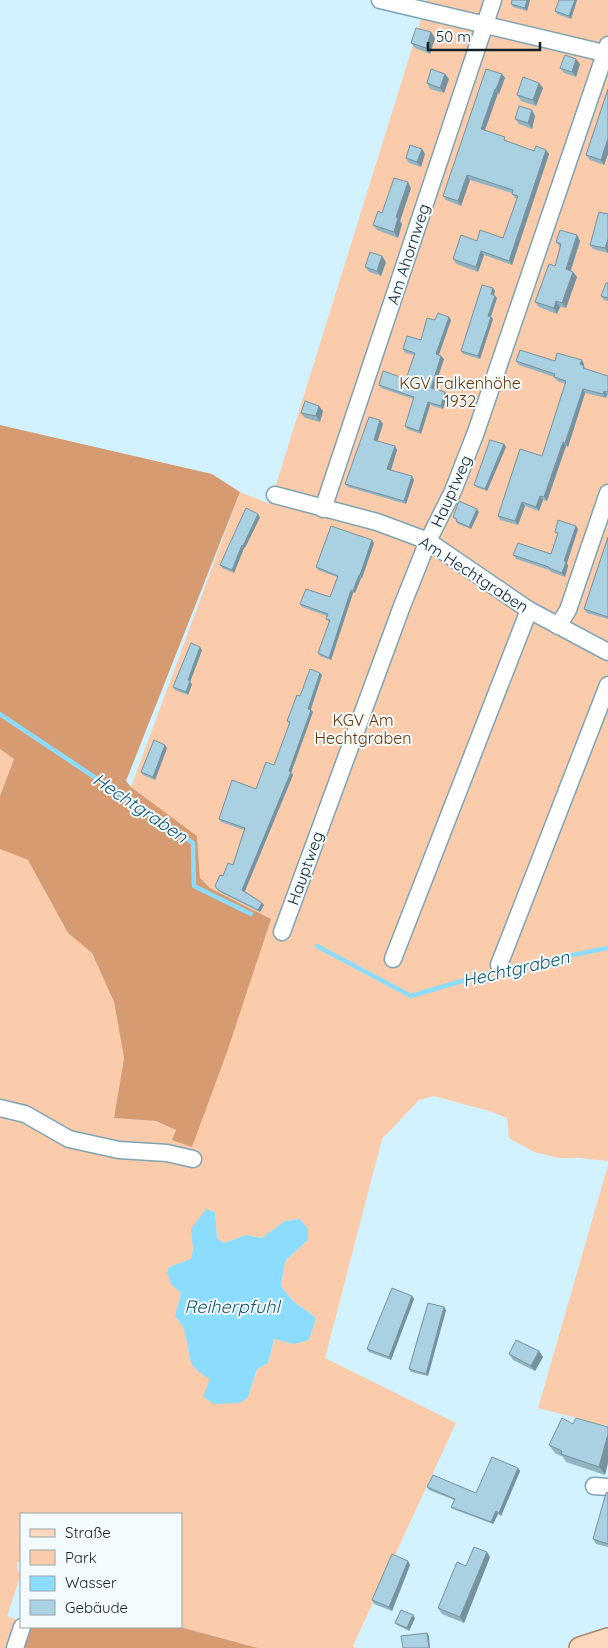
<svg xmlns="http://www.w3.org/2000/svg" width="608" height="1648" viewBox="0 0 608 1648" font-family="Quicksand,sans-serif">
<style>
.green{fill:#fbccab;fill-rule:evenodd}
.forest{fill:#d69b70}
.water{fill:#8cddfd}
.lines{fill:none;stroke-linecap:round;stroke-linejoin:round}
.stream{stroke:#8cddfd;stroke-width:4.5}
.minor-casing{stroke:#7ea3b3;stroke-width:19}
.major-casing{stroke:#ab876b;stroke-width:24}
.minor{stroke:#fff;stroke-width:16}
.major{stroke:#fed8bc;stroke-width:21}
.wall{fill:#92b4c2}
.shaded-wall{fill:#77929e}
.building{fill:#aad1e1;stroke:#77929e}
.labels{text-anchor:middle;stroke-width:4;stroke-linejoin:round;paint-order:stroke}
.street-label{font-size:16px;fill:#122127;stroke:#f3fbfe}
.park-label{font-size:16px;fill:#6c3600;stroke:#f3fbfe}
.water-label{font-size:18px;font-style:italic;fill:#13566c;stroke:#f3fbfe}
</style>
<rect width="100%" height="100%" fill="#d2f2ff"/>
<g class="green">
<path d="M 427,0 L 608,0 L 608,1161 L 579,1158 L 558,1158 L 534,1152 L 509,1138 L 507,1118 L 489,1111 L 434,1096 L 419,1100 L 382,1139 L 325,1358 L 456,1423 L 353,1646 L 356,1648 L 258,1648 L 180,1627 L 181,1514 L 21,1514 L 21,1563 L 17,1562 L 18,1572 L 21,1574 L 7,1616 L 20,1621 L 10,1648 L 0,1648 L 0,849 L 28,860 L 68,933 L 92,953 L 114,1002 L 124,1058 L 114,1118 L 156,1121 L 176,1130 L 172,1140 L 271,919 L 210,888 L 200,878 L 197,836 L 131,787 L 240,492 L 270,504 ZM 215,1212 L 217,1238 L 224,1243 L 246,1235 L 262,1238 L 285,1221 L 300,1219 L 308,1240 L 285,1261 L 281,1286 L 293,1301 L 316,1318 L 294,1344 L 274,1339 L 268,1363 L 257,1369 L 248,1397 L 206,1389 L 211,1379 C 184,1365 192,1358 185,1333 C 184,1327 179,1321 175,1316 L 181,1293 L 169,1267 L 191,1260 L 193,1249 L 192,1229 Z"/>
<polygon points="0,749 14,759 0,796"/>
<polygon points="608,1165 608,1426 538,1408"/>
</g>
<g class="forest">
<polygon points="0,425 212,474 240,492 126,781 131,787 197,836 200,878 210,888 271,919 227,1052 192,1147 172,1140 176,1130 156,1121 114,1118 124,1058 114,1002 92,953 68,933 28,860 0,849 0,796 14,759 0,749"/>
<polygon points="28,1627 180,1627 258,1648 20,1648"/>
</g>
<path class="water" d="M 206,1209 L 215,1212 L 217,1238 L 224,1243 L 246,1235 L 262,1238 L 285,1221 L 300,1219 L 308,1229 L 308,1240 L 285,1261 L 281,1286 L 293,1301 L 316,1318 L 309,1340 L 294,1344 L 274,1339 L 268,1363 L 257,1369 L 248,1397 L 240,1403 L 214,1404 L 203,1397 L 210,1379 C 184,1364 192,1359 185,1333 C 184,1327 179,1321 175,1316 L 181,1293 L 171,1284 L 167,1273 L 169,1267 L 191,1259 L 193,1249 L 191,1229 Z"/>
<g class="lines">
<g class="stream">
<polyline points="0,714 193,843 194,886 251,914"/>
<polyline points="317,946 411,996 503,969 608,948"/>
</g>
<g class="minor-casing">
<g id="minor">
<polyline points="380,0 608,54"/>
<polyline points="275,495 377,522 428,541 529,610 608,652"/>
<polyline points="323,509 493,0"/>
<polyline points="558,626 568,610 608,493"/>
<polyline points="282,932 402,606 428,541 453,491 476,432 608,45"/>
<polyline points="393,959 529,610"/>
<polyline points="499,965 608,685"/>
<polyline points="0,1108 25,1114 69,1139 119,1150 167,1153 193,1159"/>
<polyline points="594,1486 608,1487"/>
<polyline points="15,1648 22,1627"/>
</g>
</g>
<g class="major-casing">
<polyline id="major" points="580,1648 608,1639"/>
</g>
<use href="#minor" class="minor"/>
<use href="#major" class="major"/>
</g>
<g class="wall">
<polygon points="512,0 530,0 527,11 513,7 511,4"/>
<polygon points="559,0 577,0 571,19 557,14 555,11"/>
<polygon points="431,32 435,38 430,54 415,48 411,43"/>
<polygon points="580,64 576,77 564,73 560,68"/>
<polygon points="445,74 449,79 444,93 430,89 427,83"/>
<polygon points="502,74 505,78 499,94 498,93 485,130 508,142 534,151 546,150 549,154 512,265 484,255 478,272 456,264 453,259 477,241 503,238 517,199 515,198 512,194 512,193 470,180 461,206 446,200 443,196"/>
<polygon points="543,88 536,106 521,101 517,95"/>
<polygon points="608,89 608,154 604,165 590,160 586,155"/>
<polygon points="532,110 535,116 532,129 519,124 515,119"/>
<polygon points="422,149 425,154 421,167 409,163 406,158"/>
<polygon points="411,188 400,221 402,224 398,238 377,230 373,225"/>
<polygon points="608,214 608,253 593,249 590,245"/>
<polygon points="577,235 580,241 571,271 573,272 577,277 566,308 560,307 557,314 539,307 535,302 555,266 560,247 556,242"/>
<polygon points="386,262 381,276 369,272 365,267"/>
<polygon points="608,283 608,301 604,300 601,296"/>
<polygon points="493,288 495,291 494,295 497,298 491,317 493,319 480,359 463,354 461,351"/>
<polygon points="449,317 451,320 439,355 441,356 444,359 434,389 447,396 443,409 430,405 421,434 407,429 405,426 413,399 381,388 379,385 406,379 414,355 405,353 403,349 421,340 435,320"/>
<polygon points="516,361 555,361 584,364 584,366 586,369 608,376 608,395 607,395 606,398 585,393 568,447 566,446 547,501 543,500 539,511 525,506 518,525 500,520 498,516 542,456 565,384 557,381 554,377 519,365"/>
<polygon points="323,411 320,422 305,418 301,413"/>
<polygon points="380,420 383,424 377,441 395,446 397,450 391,470 412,476 414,480 406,504 348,487 345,484"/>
<polygon points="504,444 506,447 487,491 476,487 474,485"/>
<polygon points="479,512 471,529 458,524 456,521 456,520 453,517"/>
<polygon points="260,517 245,548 244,548 234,573 222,568 220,565"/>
<polygon points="578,529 567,563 568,566 565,577 551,572 549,570 516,559 513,555 551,554 557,534 555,532"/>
<polygon points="608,537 608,619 587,613 584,609"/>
<polygon points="372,540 374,543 362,578 361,578 355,593 353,593 331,660 320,656 318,653 329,622 326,619 327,616 302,607 300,604 330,597 337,577 318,570 316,567"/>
<polygon points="202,650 190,682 192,684 188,695 175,690 173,687"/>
<polygon points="322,675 311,710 313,712 291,773 293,775 245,891 262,903 264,905 260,912 220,892 215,886 233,865 244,830 221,822 219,819 256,789 274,765 289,724 287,721 300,696"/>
<polygon points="167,748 155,780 143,775 141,772"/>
<polygon points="412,1296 414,1299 391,1360 369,1352 367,1349"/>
<polygon points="446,1310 428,1376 411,1372 409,1369"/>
<polygon points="539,1351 543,1357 535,1371 513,1360 509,1354"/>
<polygon points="573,1424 605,1475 566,1462 563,1457 555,1453 549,1445"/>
<polygon points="518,1468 520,1471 501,1516 498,1514 493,1524 453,1509 451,1507 454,1500 429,1490 427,1487 476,1493"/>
<polygon points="608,1492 608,1547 596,1544 593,1539"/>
<polygon points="487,1552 490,1557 464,1623 442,1614 438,1608 466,1566"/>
<polygon points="408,1561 410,1565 392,1611 374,1604 372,1600"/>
<polygon points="415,1618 409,1631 397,1625 395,1623"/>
</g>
<g class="shaded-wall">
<polygon points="527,0 530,0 527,11 525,8"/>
<polygon points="575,0 577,0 571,19 569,16"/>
<polygon points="431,32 435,38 430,54 426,48"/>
<polygon points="576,59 580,64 576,77 572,72"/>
<polygon points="445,74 449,79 444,93 440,88"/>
<polygon points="502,74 505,78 499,94 496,89"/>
<polygon points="539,83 543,88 536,106 533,100"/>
<polygon points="495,89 498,93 484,133 481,129"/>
<polygon points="532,110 535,116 532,129 528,123"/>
<polygon points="608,138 608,154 604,165 601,160"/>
<polygon points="422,149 425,154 421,167 417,162"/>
<polygon points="546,150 549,154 512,265 509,261"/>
<polygon points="467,175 470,180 461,206 458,201"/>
<polygon points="408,182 411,188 400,221 402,224 398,238 394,232 396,217"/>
<polygon points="577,235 580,241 569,275 566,269"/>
<polygon points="608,239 608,253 605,248"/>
<polygon points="481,251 484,255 478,272 476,267"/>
<polygon points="382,256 386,262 381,276 377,271"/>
<polygon points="573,272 577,277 566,308 562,303"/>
<polygon points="493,288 495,291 493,297 491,294"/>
<polygon points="495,296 497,298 490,318 488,316"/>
<polygon points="556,301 560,307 557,314 554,308"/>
<polygon points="449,317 451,320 438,357 436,354"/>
<polygon points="491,317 493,319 480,359 478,356"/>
<polygon points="441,356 444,359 433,391 431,388"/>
<polygon points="582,360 584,364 583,368 580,364"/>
<polygon points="583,389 585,393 568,447 565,443"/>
<polygon points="604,391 607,395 606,398 603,394"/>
<polygon points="445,392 447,396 443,409 441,406"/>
<polygon points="428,402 430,405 421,434 419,431"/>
<polygon points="319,406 323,411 320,422 316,416"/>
<polygon points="380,420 383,424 377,443 374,440"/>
<polygon points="563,442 566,446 547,501 544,497"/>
<polygon points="504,444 506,447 487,491 485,489"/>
<polygon points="395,446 397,450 390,473 387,469"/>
<polygon points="412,476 414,480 406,504 404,501"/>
<polygon points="540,496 543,500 539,511 536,507"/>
<polygon points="522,502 525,506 518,525 515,521"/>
<polygon points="477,509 479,512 471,529 469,527"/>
<polygon points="258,514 260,517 245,548 243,546"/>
<polygon points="576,526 578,529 567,563 568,566 565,577 562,573 564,561"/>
<polygon points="372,540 374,543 362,578 360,575"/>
<polygon points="242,545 244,548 234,573 232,570"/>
<polygon points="359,575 361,578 355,593 353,591"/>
<polygon points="351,590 353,593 331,660 329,658"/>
<polygon points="200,647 202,650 190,682 192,684 188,695 186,692 188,680"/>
<polygon points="320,673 322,675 310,711 308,709"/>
<polygon points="311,710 313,712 291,773 293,775 244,893 242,890 289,771"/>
<polygon points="165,745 167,748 155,780 153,777"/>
<polygon points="262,903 264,905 260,912 258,910"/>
<polygon points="412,1296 414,1299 391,1360 389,1357"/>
<polygon points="444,1307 446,1310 428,1376 426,1374"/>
<polygon points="539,1351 543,1357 535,1371 531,1366"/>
<polygon points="608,1434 608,1463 605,1475 599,1467"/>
<polygon points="518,1468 520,1471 501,1516 499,1513"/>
<polygon points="496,1511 498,1514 493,1524 491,1522"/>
<polygon points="487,1552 490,1557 464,1623 460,1617"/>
<polygon points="408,1561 410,1565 392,1611 389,1607"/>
<polygon points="413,1615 415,1618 409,1631 407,1628"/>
<polygon points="427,1633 429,1636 430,1648 429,1648"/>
</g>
<g class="building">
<polygon points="512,0 527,0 525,8 511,4"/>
<polygon points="559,0 575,0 569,16 555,11"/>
<polygon points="416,28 431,32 426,48 411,43"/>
<polygon points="565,55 576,59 572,72 560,68"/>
<polygon points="431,69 445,74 440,88 427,83"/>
<polygon points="486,69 502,74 496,89 495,89 481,129 505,137 504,140 534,151 536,146 546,150 509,261 481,251 476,267 453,259 461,235 477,241 480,230 503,238 518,196 512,194 513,190 467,175 458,201 443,196"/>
<polygon points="523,77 539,83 533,100 517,95"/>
<polygon points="608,89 608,138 601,160 586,155"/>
<polygon points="519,106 532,110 528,123 515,119"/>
<polygon points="410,145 422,149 417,162 406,158"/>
<polygon points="394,178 408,182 396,217 398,218 394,232 373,225 378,211 382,213"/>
<polygon points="599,212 608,214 608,239 605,248 590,245"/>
<polygon points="560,230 577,235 566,269 573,272 562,303 556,301 554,308 535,302 549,264 555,266 561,244 556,242"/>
<polygon points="370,252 382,256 377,271 365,267"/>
<polygon points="606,283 608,283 608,298 601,296"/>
<polygon points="482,285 493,288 491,294 495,296 488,316 491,317 478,356 461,351"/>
<polygon points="438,313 449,317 436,354 441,356 431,388 445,392 441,406 428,402 419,431 405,426 414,397 379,385 383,371 406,379 415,353 403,349 407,336 421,340 427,318 435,320"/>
<polygon points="520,350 555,361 557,353 582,360 580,364 584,366 583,368 608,376 608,392 604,391 603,394 583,389 565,443 563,442 544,497 540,496 536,507 522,502 515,521 498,516 520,449 542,456 566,381 554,377 555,374 516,361"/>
<polygon points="305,401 319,406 316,416 301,413"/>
<polygon points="369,417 380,420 374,440 395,446 387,469 412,476 404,501 345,484"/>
<polygon points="490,440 504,444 485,489 474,485"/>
<polygon points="459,501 477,509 469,527 456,521 457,519 453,517"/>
<polygon points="246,508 258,514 243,546 242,545 232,570 220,565"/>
<polygon points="558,520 576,526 564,561 566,562 562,573 549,568 549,567 513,555 518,543 551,554 558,533 555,532"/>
<polygon points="331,526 372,540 360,575 359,575 353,591 351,590 329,658 318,653 330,620 326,619 328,614 300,604 306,589 330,597 338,576 316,567"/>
<polygon points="608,537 608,617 584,609"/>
<polygon points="191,643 200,647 188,680 190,681 186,692 173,687"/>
<polygon points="310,669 320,673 308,709 311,710 289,771 291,772 242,890 262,903 258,910 218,890 215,886 220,875 223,876 228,863 233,865 245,828 219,819 232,780 256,789 266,762 274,765 290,722 287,721 297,695 300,696"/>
<polygon points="154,740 165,745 153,777 141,772"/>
<polygon points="392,1288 412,1296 389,1357 367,1349"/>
<polygon points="428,1303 444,1307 426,1374 409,1369"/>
<polygon points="516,1340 539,1351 531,1366 509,1354"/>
<polygon points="562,1418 573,1424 576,1418 608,1427 608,1434 599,1467 561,1454 562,1451 549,1445"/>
<polygon points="492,1457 518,1468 499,1513 496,1511 491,1522 451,1507 455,1499 427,1487 433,1475 476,1493"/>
<polygon points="608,1492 608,1544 593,1539 606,1493"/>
<polygon points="474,1547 487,1552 460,1617 438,1608 457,1562 466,1566"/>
<polygon points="392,1554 408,1561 389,1607 372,1600"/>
<polygon points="401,1610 413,1615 407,1628 395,1623"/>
<polygon points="427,1633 429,1648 403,1648 401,1636"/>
</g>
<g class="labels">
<g class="street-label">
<text transform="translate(408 254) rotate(-72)" y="6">Am Ahornweg</text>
<text transform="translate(451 491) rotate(-66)" y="6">Hauptweg</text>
<text transform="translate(474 574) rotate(33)" y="6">Am Hechtgraben</text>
<text transform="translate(305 868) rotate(-70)" y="6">Hauptweg</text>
</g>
<g class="park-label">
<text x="460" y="389">KGV Falkenhöhe<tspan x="460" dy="18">1932</tspan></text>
<text x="363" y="726">KGV Am<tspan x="363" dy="18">Hechtgraben</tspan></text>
</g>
<g class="water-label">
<text transform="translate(140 808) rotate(34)" y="6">Hechtgraben</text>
<text transform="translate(516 969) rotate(-13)" y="6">Hechtgraben</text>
<text x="232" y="1313">Reiherpfuhl</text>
</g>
</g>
<rect x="20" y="1513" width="162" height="115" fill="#f3fbfe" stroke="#99a4a8"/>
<rect x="30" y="1529" width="25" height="8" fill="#fed8bc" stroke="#99a4a8"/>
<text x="65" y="1538" font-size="15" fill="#122127">Straße</text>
<rect x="30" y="1550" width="25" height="15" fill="#fbccab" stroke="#99a4a8"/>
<text x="65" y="1563" font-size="15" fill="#122127">Park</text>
<rect x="30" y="1576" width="25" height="15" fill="#8cddfd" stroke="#99a4a8"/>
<text x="65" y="1588" font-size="15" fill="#122127">Wasser</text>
<rect x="30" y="1600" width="25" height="15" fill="#aad1e1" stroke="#99a4a8"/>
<text x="65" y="1613" font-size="15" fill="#122127">Gebäude</text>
<path d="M428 42v8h112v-8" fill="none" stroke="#122127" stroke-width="2.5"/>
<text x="436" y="42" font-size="15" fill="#122127" stroke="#f3fbfe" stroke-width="4" paint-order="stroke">50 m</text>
</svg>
